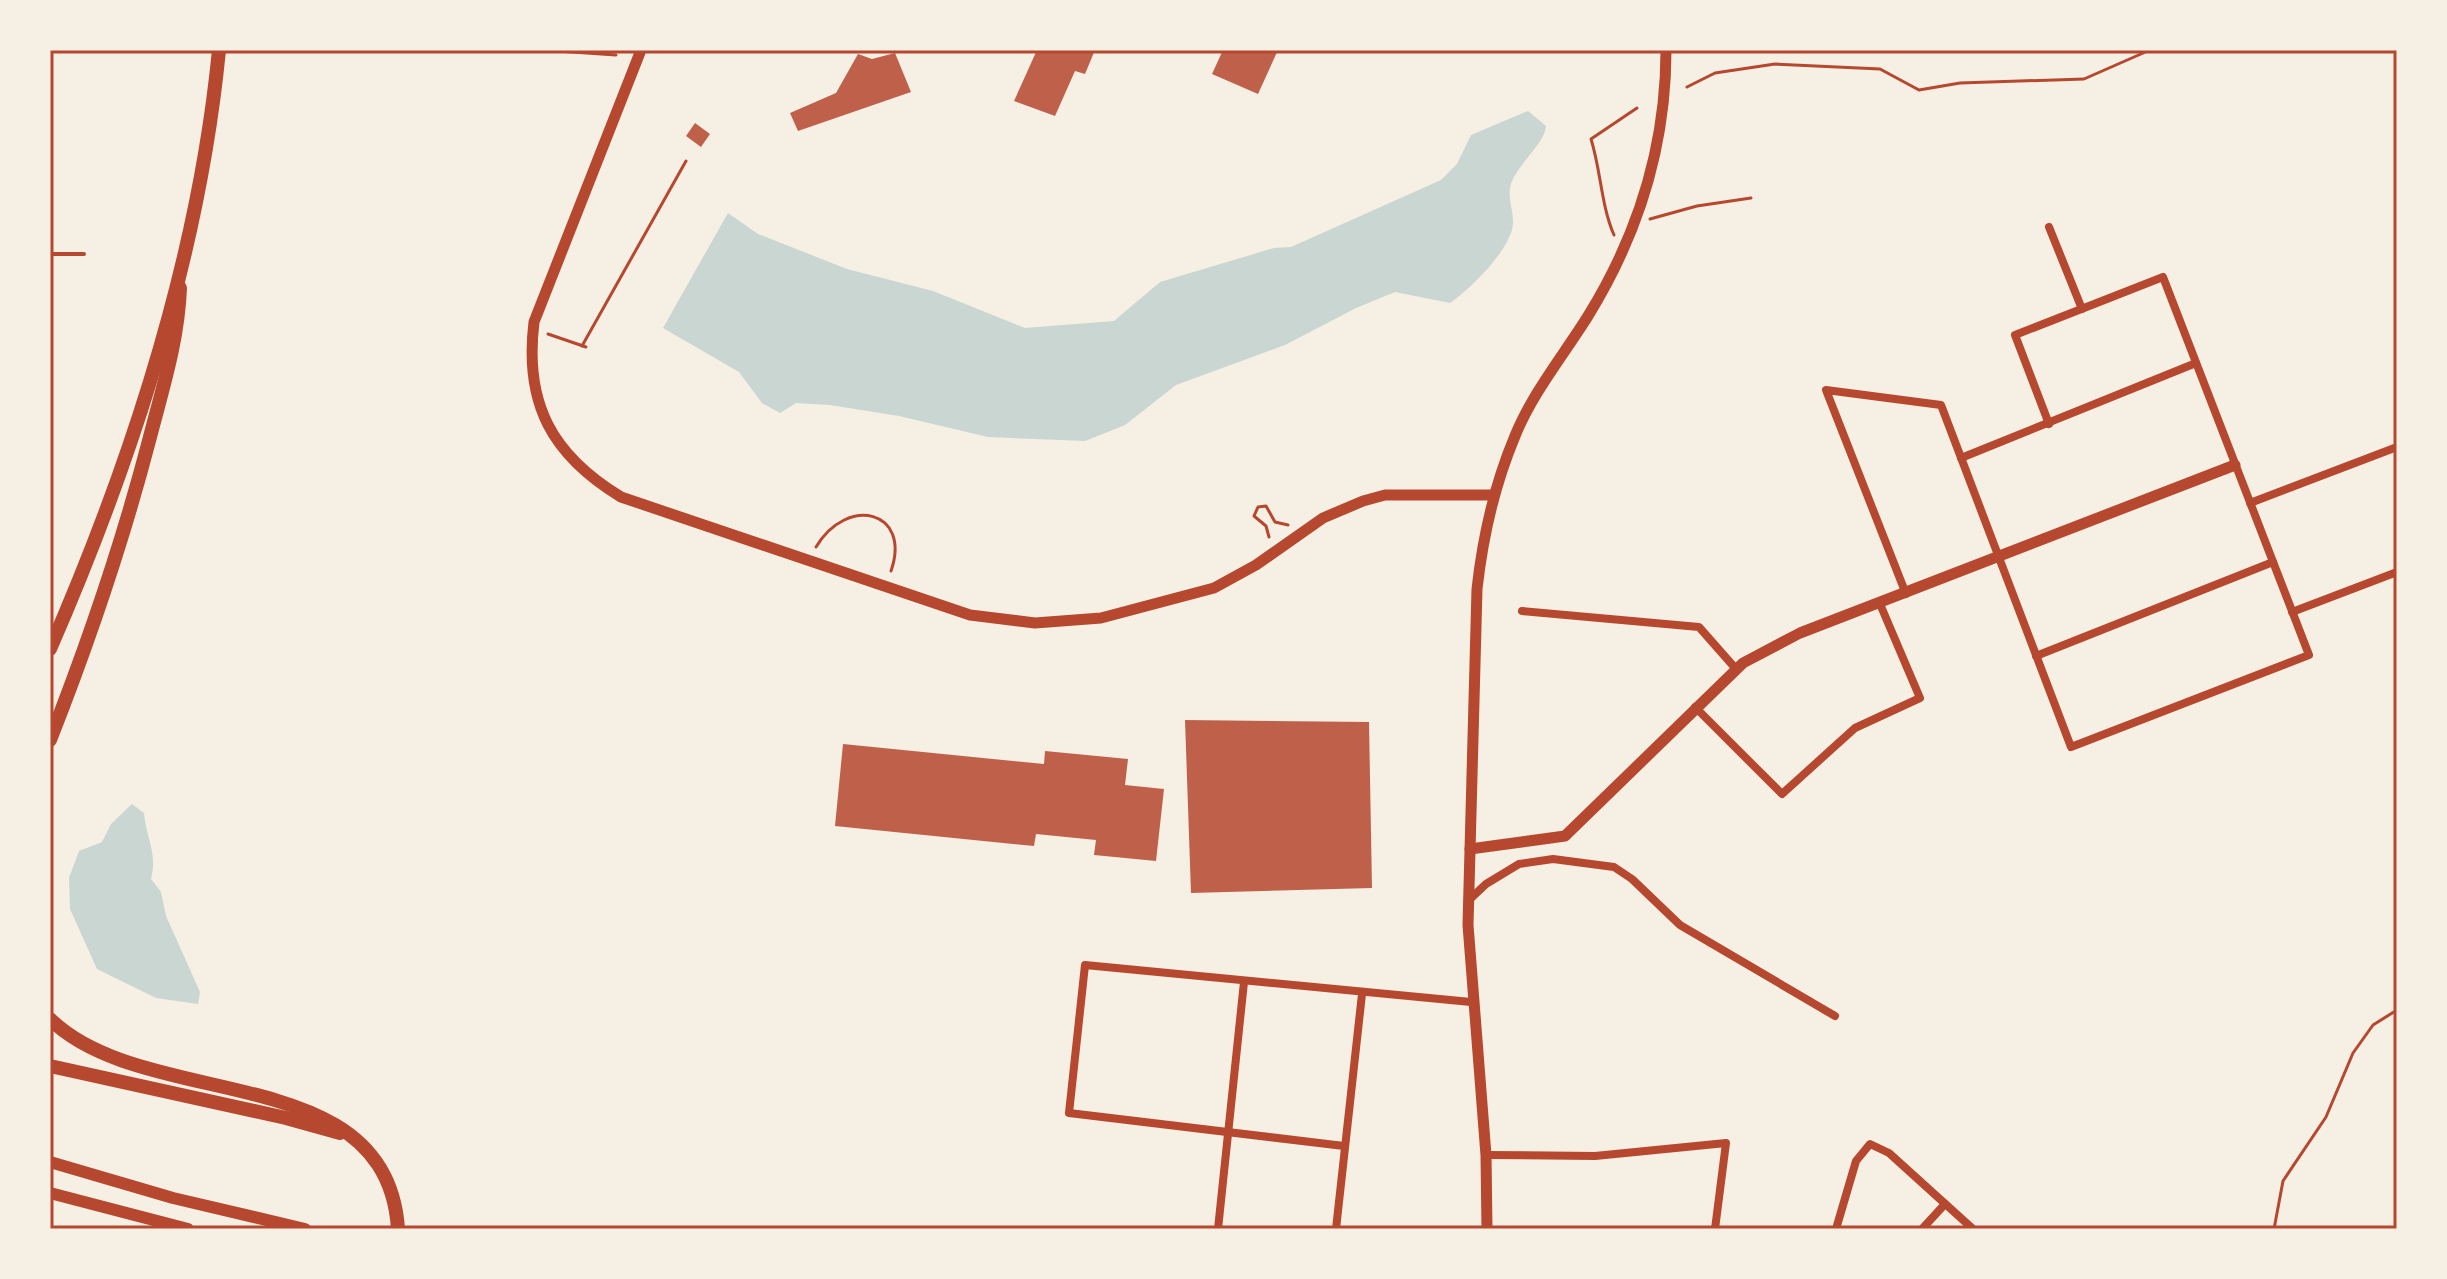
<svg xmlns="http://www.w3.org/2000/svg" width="2447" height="1279" viewBox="0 0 2447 1279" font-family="'Work Sans',sans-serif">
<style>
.water{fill:#c9d6d2}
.building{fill:#bf614a}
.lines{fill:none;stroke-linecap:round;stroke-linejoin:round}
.path{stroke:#b5482f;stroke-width:3}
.service{stroke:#b5482f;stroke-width:4}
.minor{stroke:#b5482f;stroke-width:8}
.tertiary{stroke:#b5482f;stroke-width:11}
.secondary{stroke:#b5482f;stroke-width:12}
.primary{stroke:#b5482f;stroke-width:14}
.neatline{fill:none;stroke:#b5482f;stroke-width:3}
</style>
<rect width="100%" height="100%" fill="#f6efe4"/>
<g class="water">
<path d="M 1528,111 L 1546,126 C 1545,143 1517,165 1511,184 C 1507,196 1513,209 1513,221 C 1514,247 1470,289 1450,303 L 1395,292 L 1356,308 L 1285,345 L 1176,385 L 1125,425 L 1085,441 L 988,437 L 899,416 L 830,405 L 796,403 L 780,413 L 762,403 L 739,372 L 663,328 L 728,213 L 758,234 L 847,269 L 933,291 L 1025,328 L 1114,321 L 1160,282 L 1274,248 L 1291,247 L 1441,180 L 1457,164 L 1471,135 Z"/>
<path d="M 132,804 L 144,813 C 146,838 158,854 151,879 L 161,892 L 166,916 L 200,992 L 198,1004 L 156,998 L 97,969 L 70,909 L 69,878 L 79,851 L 102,842 L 111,824 Z"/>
</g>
<g class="building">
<polygon points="1037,50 1095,50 1085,74 1075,71 1055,116 1014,101"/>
<polygon points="1223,50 1278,50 1258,94 1212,74"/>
<polygon points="895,53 911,92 798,131 790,113 836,93 858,54 872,59"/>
<polygon points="695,123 710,134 701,147 686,136"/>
<polygon points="1185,720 1369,722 1372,888 1191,893"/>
<polygon points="843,744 1044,764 1045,751 1128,759 1125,785 1164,789 1156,861 1094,855 1096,840 1036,834 1034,846 835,826"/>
</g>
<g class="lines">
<g class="path">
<polyline points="542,50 616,55"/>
<polyline points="1687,87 1715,73 1775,64 1880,69 1919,90 1960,83 2084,79 2150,50"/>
<polyline points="1650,219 1697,206 1751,198"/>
<path d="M 1614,235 C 1601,205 1601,171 1591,139 L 1637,108"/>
<polyline points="548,334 586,347"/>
<polyline points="582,346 686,161"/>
<polyline points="1269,537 1266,526 1254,516 1258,507 1266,506 1275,522 1288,525"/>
<path d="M 816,547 C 847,495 912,510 891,571"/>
<polyline points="2274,1229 2283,1181 2326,1117 2353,1053 2373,1025 2397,1010"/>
</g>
<polyline class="service" points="50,254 84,254"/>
<g class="minor">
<polyline points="2049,227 2082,309"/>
<polyline points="1961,458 2196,363"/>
<polyline points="2250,503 2397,447"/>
<polyline points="1906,594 1826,390 1941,405 2071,747 2309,655 2163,277 2015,335 2049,424"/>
<polyline points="1522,611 1699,627 1736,669"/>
<polyline points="2292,612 2397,572"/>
<polyline points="2036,656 2273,562"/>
<polyline points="1695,707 1782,794 1855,728 1920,698 1880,604"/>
<polyline points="1469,900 1486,884 1519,864 1553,859 1614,867 1632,879 1680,925 1835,1016"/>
<polyline points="1344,1146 1069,1113 1085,965 1471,1002"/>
<polyline points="1486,1155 1595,1156 1726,1143 1715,1229"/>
<polyline points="1218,1229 1244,982"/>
<polyline points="1336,1229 1362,994"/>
<polyline points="1836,1229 1856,1161 1870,1144 1889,1153 1973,1229"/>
<polyline points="1922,1229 1945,1204"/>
</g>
<g class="tertiary">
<path d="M 641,50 L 534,322 C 524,404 552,455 621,497 L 970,615 L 1035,623 L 1101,618 L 1214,588 L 1256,565 L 1323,518 L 1363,501 L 1385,495 L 1492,495"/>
<polyline points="1470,849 1565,836 1743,663 1800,633 2235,465"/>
<path d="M 1487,1229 L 1486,1155 L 1468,925 L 1477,589 C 1483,535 1494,486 1515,436 C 1533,392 1563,356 1588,316 C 1638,235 1666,145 1666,50"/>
</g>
<g class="secondary">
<polyline points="50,1162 173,1198 305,1229"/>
<polyline points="50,1193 188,1229"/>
</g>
<g class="primary">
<path d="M 50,649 C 132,461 199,255 219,50"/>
<path d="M 50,740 C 89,641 123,541 150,437 C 163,387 178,340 180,288"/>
<path d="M 50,1019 C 146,1113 387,1057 398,1229"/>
<polyline points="50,1066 286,1118 340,1133"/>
</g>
</g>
<rect width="2447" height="1279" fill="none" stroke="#f6efe4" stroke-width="104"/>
<rect x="52" y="52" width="2343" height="1175" class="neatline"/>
</svg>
